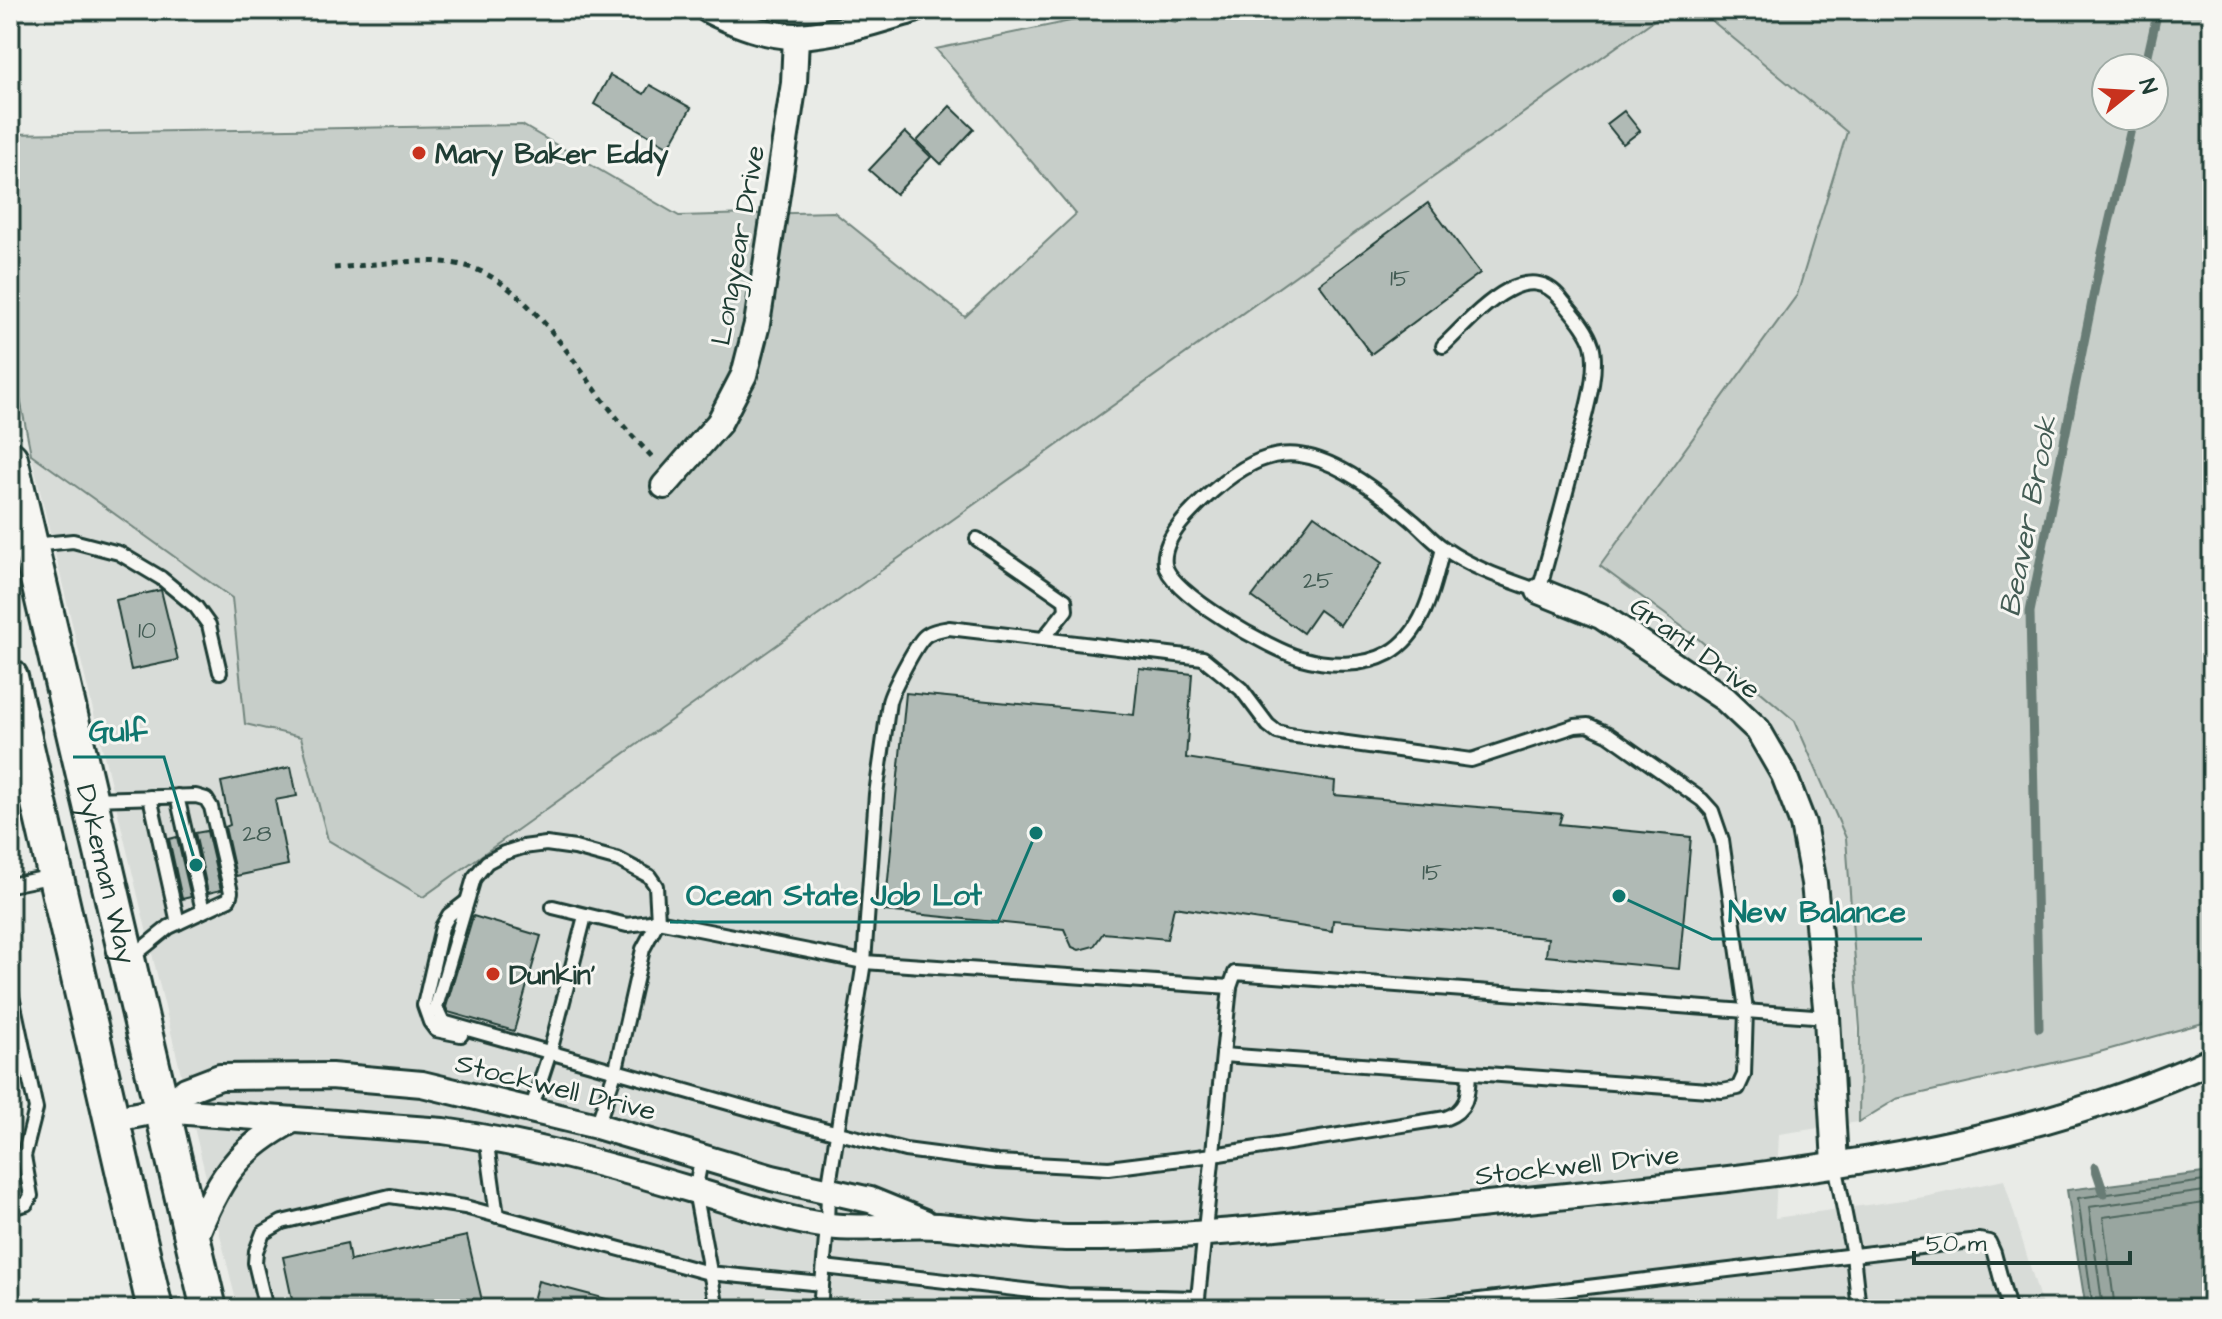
<svg xmlns="http://www.w3.org/2000/svg" width="2222" height="1319" viewBox="0 0 2222 1319" font-family="'Architects Daughter',sans-serif">
<style>
.built{fill:#d8dcd8}
.green{fill:#c7cec9;stroke:#73867e;stroke-width:2;fill-rule:evenodd}
.water{fill:#99a6a0;stroke:#687c75;stroke-width:2}
.lines{fill:none;stroke-linecap:round;stroke-linejoin:round}
.shore{stroke:#50675f;stroke-width:2}
.stream{stroke:#687c75;stroke-width:9}
.building{fill:#b0bab5;stroke:#1f3d34;stroke-width:2}
.lane-casing{stroke:#1f3d34;stroke-width:18}
.street-casing{stroke:#1f3d34;stroke-width:30}
.secondary-casing{stroke:#1f3d34;stroke-width:40}
.path{stroke:#1f3d34;stroke-width:5;stroke-dasharray:6 6;stroke-linecap:butt}
.lane{stroke:#f6f6f2;stroke-width:12}
.street{stroke:#f6f6f2;stroke-width:24}
.secondary{stroke:#f6f6f2;stroke-width:34}
.poi-dot{fill:#c8321e;stroke:#f6f6f2;stroke-width:3}
.labels{text-anchor:middle;stroke-width:6;stroke-linejoin:round;paint-order:stroke}
.number-label{font-size:24px;fill:#435c54}
.poi-label{font-size:28px;font-weight:bold;fill:#1f3d34;stroke:#f6f6f2;text-anchor:start}
.street-label{font-size:28px;fill:#1f3d34;stroke:#f6f6f2}
.water-label{font-size:30px;font-style:italic;fill:#445c54;stroke:#f6f6f2}
.leader{fill:none;stroke:#0f766e;stroke-width:3}
.callout-dot{fill:#0f766e;stroke:#f6f6f2;stroke-width:3}
.callout-label{font-size:30px;text-anchor:middle;font-weight:bold;fill:#0f766e;stroke:#f6f6f2;stroke-width:6;stroke-linejoin:round;paint-order:stroke}
</style>
<rect width="100%" height="100%" fill="#e9ebe7"/>
<filter id="ink" filterUnits="userSpaceOnUse"><feTurbulence type="fractalNoise" baseFrequency=".0125" numOctaves="2"/><feDisplacementMap in="SourceGraphic" scale="16" xChannelSelector="R" yChannelSelector="G"/><feConvolveMatrix kernelMatrix="1 2 1 2 8 2 1 2 1" color-interpolation-filters="sRGB"/></filter>
<g filter="url(#ink)">
<polygon class="built" points="1668,10 1699,10 1847,131 1859,1122 1779,1134 1775,1218 1924,1197 2004,1180 2043,1309 238,1309 31,454 536,816"/>
<g class="green">
<polygon points="1123,10 1176,22 1204,10 1668,10 423,897 328,840 301,737 245,724 232,598 31,454 10,348 10,134 522,125 679,216 834,212 965,317 1076,214 936,49"/>
<path d="M 1699,10 L 2212,10 L 2212,1018 L 2203,1023 L 2096,1053 L 1897,1099 L 1859,1122 L 1860,1029 L 1846,838 L 1795,721 L 1696,637 L 1600,566 L 1797,295 L 1847,132 ZM 2106,68 L 2154,68 L 2154,116 L 2106,116 Z"/>
</g>
<polygon class="water" points="2212,1172 2212,1309 2086,1309 2067,1190"/>
<g class="lines">
<g class="shore">
<polyline points="2093,1309 2078,1198 2212,1180"/>
<polyline points="2103,1309 2089,1207 2212,1190"/>
<polyline points="2115,1309 2103,1217 2212,1202"/>
</g>
<g class="stream">
<polyline points="2145,68 2158,10"/>
<polyline points="2039,1028 2030,612 2101,257 2134,116"/>
<polyline points="2095,1167 2104,1194"/>
</g>
</g>
<g class="building">
<polygon points="610,75 644,94 650,85 691,108 669,147 594,104"/>
<polygon points="950,106 974,129 941,164 917,141"/>
<polygon points="1624,111 1640,131 1623,144 1607,124"/>
<polygon points="905,132 931,157 896,194 869,170"/>
<polygon points="1428,203 1480,273 1371,354 1319,284"/>
<polygon points="1314,515 1382,563 1340,625 1319,610 1303,633 1252,597"/>
<polygon points="161,590 178,660 131,670 116,600"/>
<polygon points="1139,668 1192,674 1186,758 1335,781 1334,795 1562,814 1559,824 1691,837 1679,969 1546,956 1548,938 1333,920 1332,931 1174,907 1167,939 1103,933 1094,946 1079,950 1072,947 1064,929 885,911 906,693 1134,715"/>
<polygon points="291,767 297,796 275,800 288,865 236,876 225,827 230,825 221,782"/>
<polygon points="207,831 221,890 208,893 195,833"/>
<polygon points="177,837 191,897 182,899 169,839"/>
<polygon points="473,916 541,936 514,1031 448,1012 446,1007"/>
<polygon points="467,1236 484,1309 294,1309 283,1257 347,1243 350,1261"/>
<polygon points="538,1281 614,1301 613,1309 531,1309"/>
</g>
<g class="lines">
<g class="lane-casing">
<g id="lane">
<path d="M 1443,346 C 1471,320 1525,253 1561,299 C 1572,313 1587,328 1592,345 C 1599,370 1586,411 1580,436 C 1568,488 1553,539 1539,591 C 1506,579 1474,569 1445,549 C 1433,542 1424,530 1413,521 C 1384,496 1339,460 1300,455 C 1267,450 1237,470 1213,491 C 1195,507 1161,537 1165,564 C 1169,593 1272,650 1301,658 C 1329,666 1363,667 1389,653 C 1425,633 1434,584 1443,548"/>
<polyline points="977,539 1065,600 1066,610 1043,639"/>
<polyline points="33,545 73,541 119,553 161,578 196,607 209,625 220,672"/>
<polyline points="177,796 203,911"/>
<polyline points="150,797 178,923"/>
<polyline points="91,799 196,796 206,799 211,807 231,892 229,899 169,927 132,957"/>
<polyline points="10,885 54,876"/>
<polyline points="553,907 627,925 658,921 864,962 1230,987"/>
<polyline points="10,987 36,1109 24,1156 31,1196 26,1204 10,1208"/>
<polyline points="461,1035 436,1030 430,1022 424,1005 442,927 449,915 466,902"/>
<polyline points="531,1110 550,1052 585,916"/>
<path d="M 597,1126 L 616,1069 L 643,949 L 658,921 L 656,886 L 649,876 L 619,860 L 575,848 L 546,844 L 523,847 L 504,853 L 487,862 L 474,878 L 436,1007 L 443,1022 L 792,1121 L 905,1150 L 997,1162 L 1109,1168 L 1213,1155 L 1446,1118 C 1468,1110 1468,1094 1469,1073"/>
<polyline points="486,1137 497,1216"/>
<polyline points="702,1156 695,1191 717,1309"/>
<polyline points="1835,1164 1853,1255 1859,1309"/>
<polyline points="824,1267 1067,1295 1198,1298"/>
<polyline points="266,1309 255,1263 256,1251 263,1233 282,1222 390,1196 465,1207 709,1273 822,1284"/>
<path d="M 820,1309 L 827,1226 L 828,1191 L 864,962 L 876,794 L 889,702 C 892,690 915,646 924,637 C 930,631 940,630 949,628 L 1203,658 L 1241,689 L 1268,725 L 1277,732 L 1289,735 L 1471,760 L 1575,726 L 1588,725 L 1608,734 L 1702,800 L 1712,811 L 1722,840 L 1746,1010 L 1744,1075 L 1738,1088 L 1722,1091 L 1223,1055"/>
<polyline points="1200,1309 1198,1298 1230,987 1235,973 1827,1017"/>
<polyline points="1404,1309 1979,1240 1989,1242 1994,1253 2009,1309"/>
</g>
</g>
<g class="street-casing">
<g id="street">
<path d="M 708,10 C 734,23 769,37 798,36 C 837,34 877,21 914,10"/>
<polyline points="664,486 719,423 744,375 757,324 794,83 796,36"/>
<polyline points="1539,591 1601,616 1725,699 1758,730 1784,775 1803,824 1814,883 1827,1017 1835,1164"/>
<polyline points="161,1110 186,1090 220,1077 331,1076 422,1084 597,1126 772,1178 870,1200 924,1222"/>
<path d="M 111,1120 L 161,1110 L 443,1131 C 527,1143 608,1165 689,1189 C 735,1202 782,1220 829,1226 C 865,1231 901,1223 938,1226 C 983,1230 1027,1238 1073,1238 C 1211,1239 1350,1218 1488,1204 C 1733,1178 1984,1164 2212,1060"/>
<path d="M 194,1241 C 217,1182 235,1150 293,1120"/>
</g>
</g>
<g class="secondary-casing">
<g id="secondary">
<path id="s1" d="M 10,459 L 209,1309"/>
<polyline points="10,677 155,1309"/>
</g>
</g>
<path class="path" d="M 334,268 C 375,265 437,254 475,269 C 535,292 578,371 618,419 C 629,433 643,447 655,460"/>
<use href="#lane" class="lane"/>
<use href="#street" class="street"/>
<use href="#secondary" class="secondary"/>
</g>
</g>
<g class="poi-dot">
<circle cx="419" cy="153" r="8"/>
<circle cx="493" cy="974" r="8"/>
</g>
<g class="labels">
<g class="number-label">
<text x="1400" y="286">15</text>
<text x="1318" y="588">25</text>
<text x="147" y="638">10</text>
<text x="257" y="841">28</text>
<text x="1432" y="880">15</text>
</g>
<g class="poi-label">
<text x="435" y="163">Mary Baker Eddy</text>
<text x="509" y="984">Dunkin'</text>
</g>
<g class="street-label">
<text transform="translate(737 245) rotate(-80)" y="10">Longyear Drive</text>
<text transform="translate(1696 647) rotate(36)" y="10">Grant Drive</text>
<text dy="10" stroke="none"><textPath href="#s1" startOffset="426">Dykeman Way</textPath></text>
<text transform="translate(556 1086) rotate(14)" y="10">Stockwell Drive</text>
<text transform="translate(1577 1164) rotate(-6)" y="10">Stockwell Drive</text>
</g>
<g class="water-label">
<text transform="translate(2028 516) rotate(-79)" y="10">Beaver Brook</text>
</g>
</g>
<path class="leader" d="M196 865L164 757H73M1036 833L998 922H670M1619 896L1712 939H1922"/>
<g class="callout-dot">
<circle cx="196" cy="865" r="8"/>
<circle cx="1036" cy="833" r="8"/>
<circle cx="1619" cy="896" r="8"/>
</g>
<g class="callout-label">
<text x="118" y="741">Gulf</text>
<text x="834" y="905">Ocean State Job Lot</text>
<text x="1817" y="922">New Balance</text>
</g>
<rect width="2222" height="1319" fill="none" stroke="#f6f6f2" stroke-width="40"/>
<rect x="20" y="20" width="2182" height="1279" fill="none" stroke="#1f3d34" stroke-width="3" filter="url(#ink)"/>
<g transform="translate(2130 92) rotate(72)"><circle r="38" fill="#f6f6f2" stroke="#a0aca6" stroke-width="2"/>
<path d="M0-6L14 30L0 20L-14 30Z" fill="#c8321e"/>
<text y="-12" font-size="22" font-weight="bold" text-anchor="middle" fill="#1f3d34">N</text>
</g>
<path d="M1914 1251v12h216v-12" fill="none" stroke="#1f3d34" stroke-width="4"/>
<text x="1926" y="1251" font-size="24" fill="#1f3d34" stroke="#f6f6f2" stroke-width="6" paint-order="stroke">50 m</text>
</svg>
